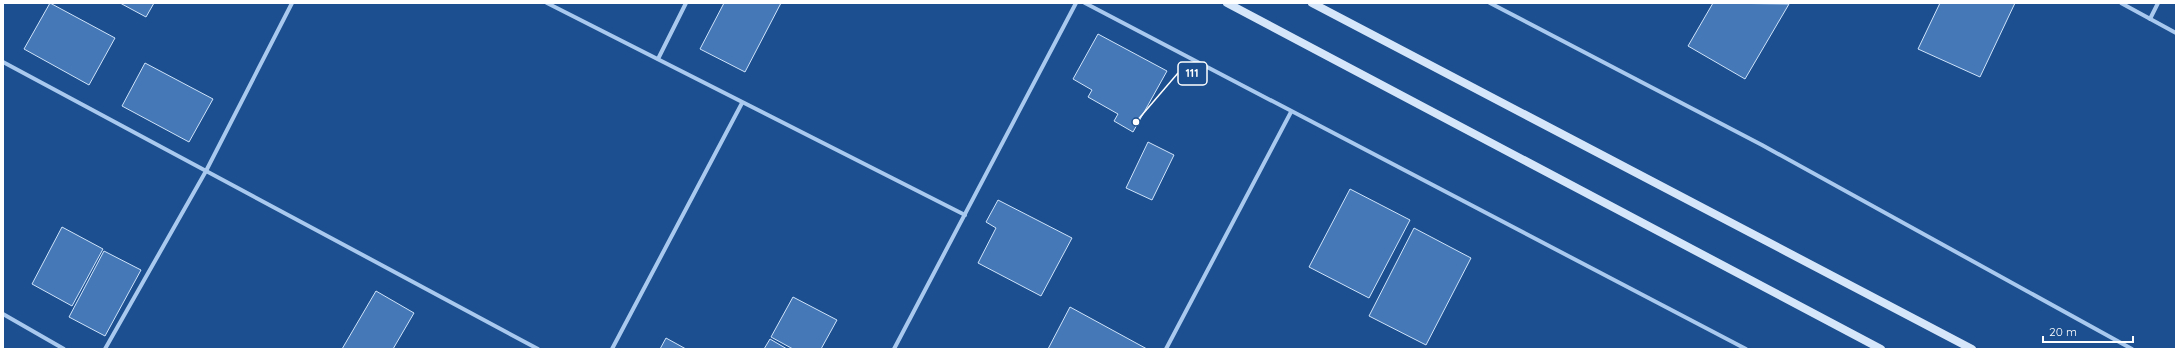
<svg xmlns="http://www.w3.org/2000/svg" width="2179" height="352" viewBox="0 0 2179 352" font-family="Quicksand,sans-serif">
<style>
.building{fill:#4478b7;stroke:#cfe3fa}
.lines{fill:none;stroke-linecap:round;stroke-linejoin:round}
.minor{stroke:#a9c9ee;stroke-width:4}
.secondary{stroke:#d6e6fa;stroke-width:8}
.leader{fill:none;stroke:#fff;stroke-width:1.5}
.callout-dot{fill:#fff;stroke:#1b4f8f;stroke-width:1.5}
.callout{fill:#1b4f8f;stroke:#fff;stroke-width:1.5}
.callout-label{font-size:11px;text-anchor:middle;font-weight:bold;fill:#fff}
</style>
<rect width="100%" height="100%" fill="#1b4f8f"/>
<g class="building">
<polygon points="50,3 115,38 89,85 24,49"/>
<polygon points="120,3 154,3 146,17"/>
<polygon points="724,3 781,3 745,72 700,49"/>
<polygon points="1713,3 1789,4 1745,79 1688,46"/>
<polygon points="1940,3 2015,3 1980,77 1918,49"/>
<polygon points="1098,34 1167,71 1133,132 1114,121 1118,114 1088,97 1092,90 1073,79"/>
<polygon points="145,63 213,99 189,142 122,106"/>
<polygon points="1148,142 1174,155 1152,200 1126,188"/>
<polygon points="1350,189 1410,220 1369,298 1309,267"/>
<polygon points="998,200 1072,238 1041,296 978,263 996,228 986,222"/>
<polygon points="62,227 103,249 72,306 32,284"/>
<polygon points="1414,228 1471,258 1426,345 1369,316"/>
<polygon points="104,251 141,270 105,336 69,317"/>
<polygon points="376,291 414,313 393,349 342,349"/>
<polygon points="793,297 837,320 821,349 793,349 771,337"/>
<polygon points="1070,307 1147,349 1048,349"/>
<polygon points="666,338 686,349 660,349"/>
<polygon points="770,339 787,349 764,349"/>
</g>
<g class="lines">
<g class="minor">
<polyline points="547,3 965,215"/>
<polyline points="1085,3 1746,349"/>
<polyline points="1490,3 1762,145 2132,349"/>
<polyline points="2121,3 2176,33"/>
<polyline points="2150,19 2158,3"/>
<polyline points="658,59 686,3"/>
<polyline points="3,62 538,349"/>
<polyline points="3,314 64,349"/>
<polyline points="105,349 206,171 292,3"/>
<polyline points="612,349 742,103"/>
<polyline points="894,349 1076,3"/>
<polyline points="1166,349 1291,112"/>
</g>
<g class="secondary">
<polyline points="1227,3 1881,349"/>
<polyline points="1312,3 1972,349"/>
</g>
</g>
<path class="leader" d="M1136 122L1178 73"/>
<circle class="callout-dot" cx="1136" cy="122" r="4"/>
<rect class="callout" x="1178" y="62" width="29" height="23" rx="4"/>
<g class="callout-label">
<text x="1192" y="77">111</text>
</g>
<rect width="2179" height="352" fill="none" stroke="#ffffff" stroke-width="8"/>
<path d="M2043 336v6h90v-6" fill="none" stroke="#ffffff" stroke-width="2"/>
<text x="2049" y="336" font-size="12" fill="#ffffff" stroke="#1b4f8f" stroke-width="3" paint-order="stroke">20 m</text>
</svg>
